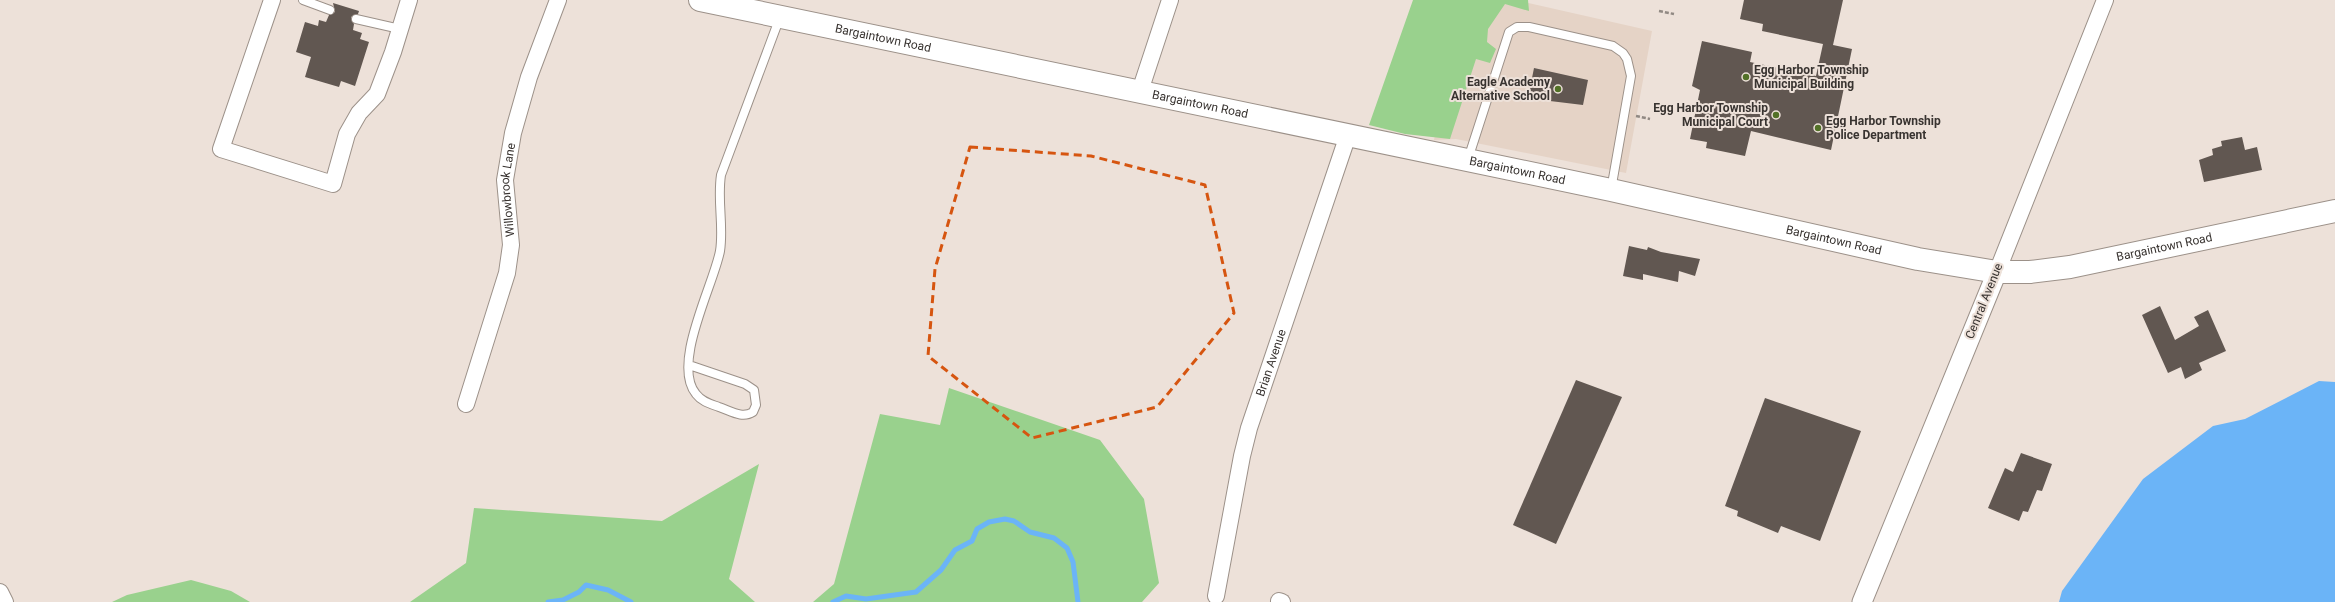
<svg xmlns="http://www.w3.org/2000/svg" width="2335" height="602" viewBox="0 0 2335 602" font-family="Roboto,sans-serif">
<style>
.built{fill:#e5d3c6}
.green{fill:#99d18d}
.water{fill:#6bb4f7}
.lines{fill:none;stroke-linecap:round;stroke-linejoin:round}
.stream{stroke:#6bb4f7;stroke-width:5}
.building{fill:#615751}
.service-casing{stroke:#9c9189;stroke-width:10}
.minor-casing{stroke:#9c9189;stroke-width:18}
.tertiary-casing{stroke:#9c9189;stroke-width:21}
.secondary-casing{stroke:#9c9189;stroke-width:24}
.path{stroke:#918983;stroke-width:2.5;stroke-dasharray:4 2;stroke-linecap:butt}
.service{stroke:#fff;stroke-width:8}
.minor{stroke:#fff;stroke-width:16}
.tertiary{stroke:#fff;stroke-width:19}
.secondary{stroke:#fff;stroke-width:22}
.marked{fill:none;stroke:#d65510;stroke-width:3;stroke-dasharray:8 5;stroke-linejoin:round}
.poi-dot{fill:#527127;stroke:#ede1d9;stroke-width:1.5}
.labels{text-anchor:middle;stroke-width:4;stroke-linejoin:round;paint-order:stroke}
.street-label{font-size:12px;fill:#383330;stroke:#ede1d9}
.poi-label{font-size:12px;font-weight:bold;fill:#383330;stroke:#ede1d9;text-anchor:start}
</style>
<rect width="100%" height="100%" fill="#ede1d9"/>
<polygon class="built" points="1463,0 1515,0 1652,31 1626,173 1456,139 1434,140"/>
<g class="green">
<polygon points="1413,0 1528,0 1529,11 1505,4 1488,29 1487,42 1496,49 1490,63 1476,59 1450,139 1405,134 1369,125"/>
<polygon points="949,388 1100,440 1144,499 1159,583 1142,602 813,602 834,584 880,414 940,425"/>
<polygon points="759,464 729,579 755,602 410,602 466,563 474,508 662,521"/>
<polygon points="191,580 231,591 250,602 112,602 127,595"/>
</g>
<polygon class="water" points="2319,381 2335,382 2335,602 2059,602 2062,591 2143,479 2213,426 2245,419"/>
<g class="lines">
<g class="stream">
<polyline points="548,602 563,600 579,592 586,585 608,590 631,602"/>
<polyline points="833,602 846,596 866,599 916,592 941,570 955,550 972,541 977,529 989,522 1005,519 1014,521 1030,532 1054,538 1067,548 1073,562 1078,602"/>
</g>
</g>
<g class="building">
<polygon points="1744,0 1843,0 1833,45 1852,49 1831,150 1751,131 1745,156 1706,148 1707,142 1690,139 1700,90 1692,86 1702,41 1752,52 1750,62 1816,76 1823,44 1762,31 1763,24 1740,19"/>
<polygon points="333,3 359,11 358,14 351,17 354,24 353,30 362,33 360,39 369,42 355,86 341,81 339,87 305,77 311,57 296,52 305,22 318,26 319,20 326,22 329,15 335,12"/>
<polygon points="1534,68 1588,80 1583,105 1550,101 1543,99 1543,96 1529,93"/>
<polygon points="2242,137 2245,150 2257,147 2262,170 2204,182 2199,160 2213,155 2212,149 2222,146 2221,141"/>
<polygon points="1629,246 1647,250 1648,247 1661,252 1700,259 1695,276 1679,271 1678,282 1643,274 1643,280 1623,276"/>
<polygon points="2160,306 2175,340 2199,326 2194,317 2208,310 2226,351 2199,363 2202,370 2185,379 2181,367 2168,373 2142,315"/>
<polygon points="1576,380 1622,397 1556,544 1513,525"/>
<polygon points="1765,398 1861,431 1820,541 1781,526 1778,533 1737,516 1738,511 1725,506"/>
<polygon points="2021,453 2052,464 2042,491 2037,490 2028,512 2023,511 2019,521 1988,508 2005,468 2013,472"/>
</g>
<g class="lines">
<g class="service-casing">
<g id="service">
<polyline points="303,0 330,10"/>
<polyline points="356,19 400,29"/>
<polyline points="1468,159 1509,32 1517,27 1529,27 1613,46 1623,53 1627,59 1631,76 1611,190"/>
<path d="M 689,365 L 745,384 L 754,390 L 756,405 L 753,412 C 742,419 731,411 719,407 C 711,404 702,402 696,394 C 671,364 714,284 720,251 C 724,226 717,201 721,175 L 780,17"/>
</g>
</g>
<g class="minor-casing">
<g id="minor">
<polyline points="272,0 221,149 333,184 347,134 359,113 377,94 393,52 409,0"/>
<polyline points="1140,91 1170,0"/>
<polyline points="1997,272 2105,0"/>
<path id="s1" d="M 466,404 L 507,273 L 511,245 L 505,180 L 513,133 L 529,77 L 558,0"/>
<polyline points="0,592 5,602"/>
<path id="s2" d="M 1216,596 L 1242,456 L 1249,428 L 1348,135"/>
<polyline points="1279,601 1282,602"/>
</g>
</g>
<g class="tertiary-casing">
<polyline id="tertiary" points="1862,602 1997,272"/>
</g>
<g class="secondary-casing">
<g id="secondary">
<path id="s3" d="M 700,0 L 1611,190 L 1918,259 L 1997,272 L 2030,272 L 2070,267 L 2335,211"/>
</g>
</g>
<g class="path">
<polyline points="1659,11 1674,14"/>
<polyline points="1468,83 1479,86"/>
<polyline points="1636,116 1650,119"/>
</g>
<use href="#service" class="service"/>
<use href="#minor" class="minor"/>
<use href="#tertiary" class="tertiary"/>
<use href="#secondary" class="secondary"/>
</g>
<path class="marked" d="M 970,147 L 1091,156 L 1205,185 L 1234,313 L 1157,407 L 1032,438 L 928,356 L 935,269 Z"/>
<g class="poi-dot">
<circle cx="1746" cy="77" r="4"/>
<circle cx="1558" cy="89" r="4"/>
<circle cx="1776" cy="115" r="4"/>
<circle cx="1818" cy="128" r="4"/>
</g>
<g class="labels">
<g class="street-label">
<text dy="4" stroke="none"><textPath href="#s3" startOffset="187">Bargaintown Road</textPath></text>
<text dy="4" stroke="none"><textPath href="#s3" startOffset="511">Bargaintown Road</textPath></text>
<text dy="4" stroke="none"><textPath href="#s3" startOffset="835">Bargaintown Road</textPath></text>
<text dy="4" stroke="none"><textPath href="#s1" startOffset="221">Willowbrook Lane</textPath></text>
<text dy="4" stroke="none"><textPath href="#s3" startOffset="1159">Bargaintown Road</textPath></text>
<text dy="4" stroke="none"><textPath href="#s3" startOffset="1495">Bargaintown Road</textPath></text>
<text transform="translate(1984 301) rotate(-68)" y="4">Central Avenue</text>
<text dy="4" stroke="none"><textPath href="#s2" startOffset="240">Brian Avenue</textPath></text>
</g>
<g class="poi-label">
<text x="1754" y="74">Egg Harbor Township<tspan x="1754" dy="14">Municipal Building</tspan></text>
<text x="1550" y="86" text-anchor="end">Eagle Academy<tspan x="1550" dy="14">Alternative School</tspan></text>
<text x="1768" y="112" text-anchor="end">Egg Harbor Township<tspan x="1768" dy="14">Municipal Court</tspan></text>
<text x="1826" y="125">Egg Harbor Township<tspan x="1826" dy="14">Police Department</tspan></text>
</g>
</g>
</svg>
